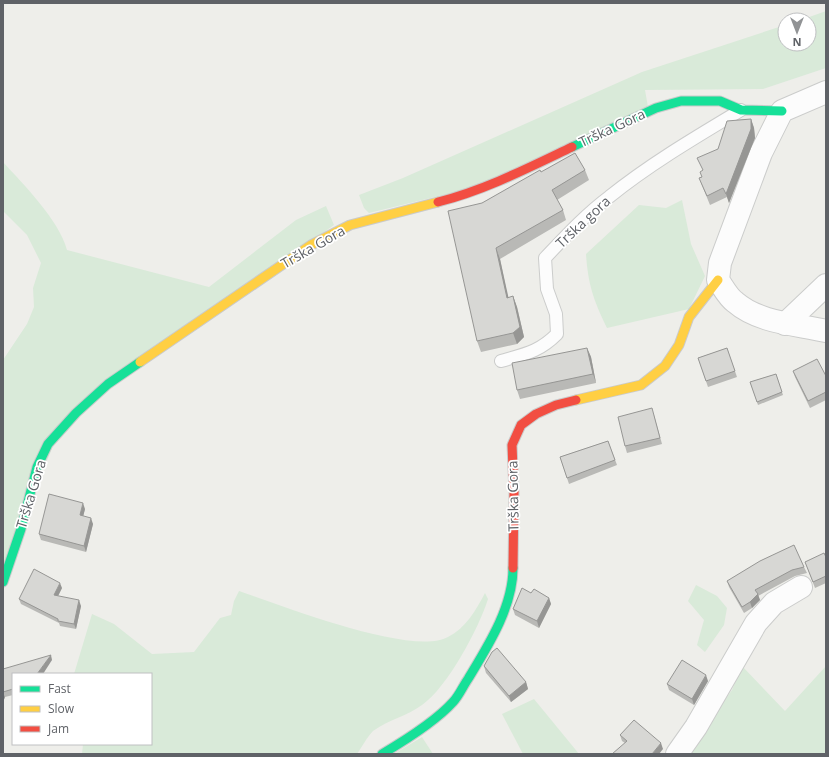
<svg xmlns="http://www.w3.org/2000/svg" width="829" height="757" viewBox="0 0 829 757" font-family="'Open Sans',sans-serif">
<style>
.green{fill:#d9ead9}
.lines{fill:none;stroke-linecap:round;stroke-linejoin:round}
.lane-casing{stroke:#cbcccb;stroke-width:14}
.street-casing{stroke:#cbcccb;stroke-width:24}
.fast-casing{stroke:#cacaca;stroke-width:11}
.slow-casing{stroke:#cacaca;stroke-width:11}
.jam-casing{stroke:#cacaca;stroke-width:11}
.lane{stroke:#fcfcfc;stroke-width:12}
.street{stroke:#fcfcfc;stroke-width:22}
.fast{stroke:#16e098;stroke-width:9}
.slow{stroke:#ffcf43;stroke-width:9}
.jam{stroke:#f24e42;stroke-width:9}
.wall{fill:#b9b9b6}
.shaded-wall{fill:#969694}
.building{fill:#d7d7d4;stroke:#969694}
.labels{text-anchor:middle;stroke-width:3.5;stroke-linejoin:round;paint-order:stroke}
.street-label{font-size:14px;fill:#5f6267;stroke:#fff}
</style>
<rect width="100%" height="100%" fill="#eeeeea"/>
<g class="green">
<polygon points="826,11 826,68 763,89 645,90 648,107 480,186 369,213 364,208 359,195 403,178 642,72 785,25 785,44 809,44 809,20 801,20"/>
<path d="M 3,162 C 24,185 59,220 67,250 L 209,287 L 296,220 L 326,206 L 334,225 L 64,419 L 3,569 L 3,360 L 27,324 L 34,307 L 33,288 L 41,263 L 27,235 L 3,211 Z"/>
<path d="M 682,200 L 691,244 L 705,276 L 689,309 L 607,328 C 594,301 588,285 586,254 L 639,205 L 666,208 Z"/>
<polygon points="696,585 717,596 727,608 724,625 705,652 697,645 704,620 688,601"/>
<path d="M 239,591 C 280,605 412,657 448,637 C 466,628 476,610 485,593 L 488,599 C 479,628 447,688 422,705 C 407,716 388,720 373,731 C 367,737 362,747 357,754 L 82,754 L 83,744 L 151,744 L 151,674 L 74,674 L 92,614 L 114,624 L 152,654 L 194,652 L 220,618 L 231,615 L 234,601 Z"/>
<polygon points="742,666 785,711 826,666 826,754 685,754 732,690"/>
<polygon points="534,699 575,749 579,754 523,754 502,714"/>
<polygon points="422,737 433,754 394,754"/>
</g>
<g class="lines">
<g class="lane-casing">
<path id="lane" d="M 501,361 C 525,354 539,352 557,334 L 556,314 L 547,289 L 545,258 C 565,237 585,215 609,197 C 650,164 696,137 741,110"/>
</g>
<g class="street-casing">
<g id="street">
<path d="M 826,92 L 782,111 L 761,153 L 720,263 L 718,280 C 723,287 728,297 735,302 C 759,323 796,324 826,331"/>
<polyline points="785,324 826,285"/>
<polyline points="677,754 696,727 756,623 774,603 801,587"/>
</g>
</g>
<g class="fast-casing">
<g id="fast">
<polyline points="572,147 656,108 681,101 720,101 741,110 782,111"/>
<polyline points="3,582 21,529 37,467 48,444 76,413 108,384 140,362"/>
<path d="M 382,754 C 404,741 436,721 453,702 C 459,696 463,686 468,679 C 488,646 513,607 513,568"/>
</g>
</g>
<g class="slow-casing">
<g id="slow">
<polyline points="140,362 311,245 350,225 438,202"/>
<polyline points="576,400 641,385 665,366 679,345 689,317 718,280"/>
</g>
</g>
<g class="jam-casing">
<g id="jam">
<path d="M 438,202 C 485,190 528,168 572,147"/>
<polyline points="513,568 514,493 512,445 521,425 536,414 556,405 576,400"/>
</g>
</g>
<use href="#lane" class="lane"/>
<use href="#street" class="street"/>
<use href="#fast" class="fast"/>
<use href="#slow" class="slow"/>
<use href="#jam" class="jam"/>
</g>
<g class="wall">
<polygon points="751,119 754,128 755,138 729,203 727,197 710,205 699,178 702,177 702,171"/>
<polygon points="585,170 589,180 557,200 563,210 566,220 500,259 508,298 513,296 517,307 524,337 517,344 481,352 477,341 482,203 541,172"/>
<polygon points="587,348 591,357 596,383 520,399 517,390"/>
<polygon points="727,348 737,377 708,387 698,358"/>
<polygon points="793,371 826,376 826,400 810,408 795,377"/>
<polygon points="776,374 783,395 758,405 750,382"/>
<polygon points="654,415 662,444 627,453 625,446"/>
<polygon points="608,441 617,465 569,484 560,457"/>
<polygon points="85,509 83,516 93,524 86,552 41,540 39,534"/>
<polygon points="826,557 826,583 815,588 805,562"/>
<polygon points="804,567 807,573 795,576 758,596 760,600 752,608 744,613 729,587 727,581"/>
<polygon points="62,588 58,596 81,606 76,629 60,626 59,623 21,604 19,599"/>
<polygon points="531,593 549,598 551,604 539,628 515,615 513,609"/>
<polygon points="52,660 13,674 13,695 5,697 3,702 3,669"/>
<polygon points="484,666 526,682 528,689 511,702 486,673"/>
<polygon points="708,681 694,705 669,690 667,684"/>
<polygon points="620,735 663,749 625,743 622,741"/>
</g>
<g class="shaded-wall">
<polygon points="751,119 754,128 755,138 729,203 726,194"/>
<polygon points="496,248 500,259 511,309 507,298"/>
<polygon points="513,296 517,307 524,337 517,344 513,333"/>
<polygon points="587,348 591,357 596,383 593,374"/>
<polygon points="83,503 85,509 82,521 80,515"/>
<polygon points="91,518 93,524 86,552 84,546"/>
<polygon points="60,583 62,588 56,600 54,595"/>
<polygon points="758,594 760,600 752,608 750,602"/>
<polygon points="549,598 551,604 539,628 537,621"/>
<polygon points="79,600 81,606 76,629 74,624"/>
<polygon points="51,655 52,660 43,674 37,674"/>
<polygon points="706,675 708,681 694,705 692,699"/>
<polygon points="526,682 528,689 511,702 509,696"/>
<polygon points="3,693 5,697 3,702"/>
<polygon points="661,743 663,749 659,754 652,754"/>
</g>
<g class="building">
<polygon points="751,119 751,129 726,194 723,188 707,196 699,178 702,177 700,172 703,170 697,158 718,149 727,121"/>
<polygon points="575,153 585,170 552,190 563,210 496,248 507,298 513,296 520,327 513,333 477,341 448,211 482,203 540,170 541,172"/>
<polygon points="587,348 593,374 517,390 512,363"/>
<polygon points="727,348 735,371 706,381 698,358"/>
<polygon points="817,359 826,376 826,392 808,401 793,371"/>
<polygon points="776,374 782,392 757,402 750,382"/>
<polygon points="652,408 660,438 625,446 618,417"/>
<polygon points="608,441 615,460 567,478 560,457"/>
<polygon points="49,494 83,503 80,515 91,518 84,546 39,534"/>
<polygon points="794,545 804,567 792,570 755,590 758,594 750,602 742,607 727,581 760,561"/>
<polygon points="824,553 826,557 826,576 813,582 805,562"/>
<polygon points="34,569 60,583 54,595 79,600 74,624 58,621 58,619 19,599"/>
<polygon points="522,588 531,593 534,589 549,598 537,621 513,609"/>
<polygon points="497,648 526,682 509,696 484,666 492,652"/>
<polygon points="51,655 37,674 13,674 13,689 3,692 3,669"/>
<polygon points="682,660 706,675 692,699 667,684"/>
<polygon points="634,720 661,743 652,754 612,754 627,741 620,735"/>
</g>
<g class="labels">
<g class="street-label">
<text transform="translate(612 128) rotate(-25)" y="5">Trška Gora</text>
<text transform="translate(583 222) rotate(-43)" y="5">Trška gora</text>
<text transform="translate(313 247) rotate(-30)" y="5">Trška Gora</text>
<text transform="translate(31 494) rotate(-73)" y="5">Trška Gora</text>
<text transform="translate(513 496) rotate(-91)" y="5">Trška Gora</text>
</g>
</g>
<rect width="829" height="757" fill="none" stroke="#5f6267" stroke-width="8"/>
<rect x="12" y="673" width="140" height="72" fill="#ffffff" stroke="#bfc0c2"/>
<rect x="20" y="686" width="20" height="6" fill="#16e098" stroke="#bfc0c2"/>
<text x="48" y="693" font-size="12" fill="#5f6267">Fast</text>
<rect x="20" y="706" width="20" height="6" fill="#ffcf43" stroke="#bfc0c2"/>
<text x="48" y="713" font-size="12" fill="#5f6267">Slow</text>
<rect x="20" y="726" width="20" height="6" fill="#f24e42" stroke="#bfc0c2"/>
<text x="48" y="733" font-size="12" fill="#5f6267">Jam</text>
<g transform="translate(797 32) rotate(180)"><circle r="19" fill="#ffffff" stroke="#bfc0c2"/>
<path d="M0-3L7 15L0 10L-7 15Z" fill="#919395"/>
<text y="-6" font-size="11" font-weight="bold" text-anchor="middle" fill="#5f6267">N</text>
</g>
</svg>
